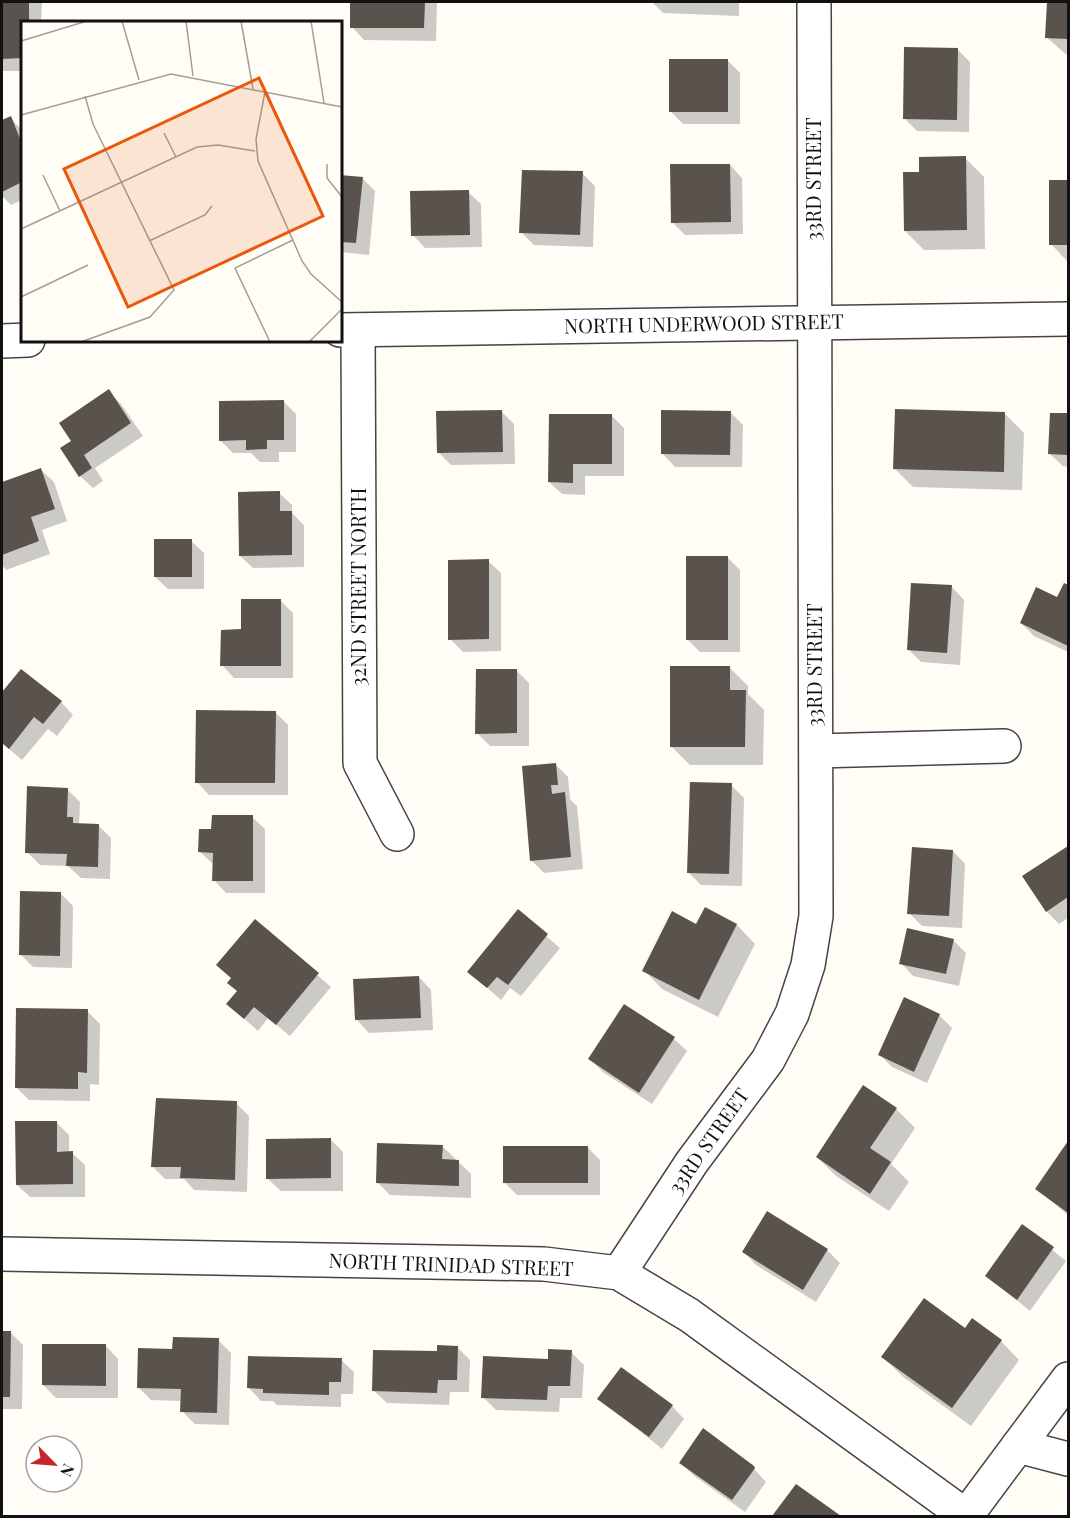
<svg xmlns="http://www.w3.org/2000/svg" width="1070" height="1518" viewBox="0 0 1070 1518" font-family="'Playfair Display',serif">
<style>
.shadow{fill:#0003}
.building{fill:#5a524d}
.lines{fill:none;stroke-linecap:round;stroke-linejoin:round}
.minor-casing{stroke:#444;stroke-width:36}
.tertiary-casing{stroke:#444;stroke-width:36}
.minor{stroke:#fff;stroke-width:33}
.tertiary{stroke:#fff;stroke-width:33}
.labels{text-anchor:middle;stroke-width:6;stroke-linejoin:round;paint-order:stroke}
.street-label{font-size:20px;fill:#111;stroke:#fff}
.inset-road{fill:none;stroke:#a09f9a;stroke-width:1.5}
.view{fill:#e8590c;fill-opacity:0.15;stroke:#e8590c;stroke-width:3}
.inset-edge{fill:none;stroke:#111;stroke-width:3}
</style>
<rect width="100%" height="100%" fill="#fffdf5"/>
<g class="shadow">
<polygon points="2,2 42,2 41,22 22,22 22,71 2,71"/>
<polygon points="352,2 437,2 436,41 364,40 352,27"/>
<polygon points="652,2 739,2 739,16 663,13"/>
<polygon points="1048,2 1068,2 1068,56 1046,37"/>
<polygon points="957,49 970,62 969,132 917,131 904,118"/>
<polygon points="728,61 740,73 740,124 683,124 670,111"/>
<polygon points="10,118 22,130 22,200 11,205 2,196 2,122"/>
<polygon points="965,158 984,177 985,249 924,250 905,231 921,174"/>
<polygon points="730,165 742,178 743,234 685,235 672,222"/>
<polygon points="582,173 595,186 593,247 534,245 521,232"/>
<polygon points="340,176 362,178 375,191 369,255 340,252"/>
<polygon points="1051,181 1068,181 1068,262 1051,244"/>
<polygon points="468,192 481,204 482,247 425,248 413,235"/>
<polygon points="108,391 121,404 143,436 95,468 103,481 93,488 80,476 73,442"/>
<polygon points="283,401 296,414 296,452 279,452 279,462 260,462 251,453 233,453 220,440"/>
<polygon points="501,411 514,424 515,464 451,465 438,452"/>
<polygon points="730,412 743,425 742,467 675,467 663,454"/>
<polygon points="1005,414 1024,433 1022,490 913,487 894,468"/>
<polygon points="1052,414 1068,415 1068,467 1063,466 1050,454"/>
<polygon points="612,416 624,428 624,476 585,476 585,495 562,494 549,482"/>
<polygon points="41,470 54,482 67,521 42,530 50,554 6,570 2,565 2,484"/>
<polygon points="279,493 292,505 292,513 304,525 304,567 253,568 240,556"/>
<polygon points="191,541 204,553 204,589 168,589 155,577"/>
<polygon points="727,557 740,570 740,652 700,652 687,639"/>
<polygon points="488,561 501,573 501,651 463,652 450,639"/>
<polygon points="1065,585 1068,586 1068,652 1034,636 1021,623 1058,599"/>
<polygon points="952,587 964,600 960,665 921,662 908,649"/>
<polygon points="281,601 293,613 293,678 234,678 222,665 243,631"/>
<polygon points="729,667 748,686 748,694 764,710 763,765 690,765 671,746"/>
<polygon points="516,670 529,683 529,746 490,746 477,733"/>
<polygon points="2,694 61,702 73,715 57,736 48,729 22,760 2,743"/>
<polygon points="275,712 288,725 288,795 209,795 197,782"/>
<polygon points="555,764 568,777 570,799 577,806 583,869 544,873 531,860"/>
<polygon points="731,785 744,798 742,886 701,885 688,872"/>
<polygon points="67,789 80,802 79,825 98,825 111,838 110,879 81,878 68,866 40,865 27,852"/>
<polygon points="252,817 265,829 265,893 226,893 214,880 214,865 200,852 213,830"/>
<polygon points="1068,848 1068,918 1059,924 1047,912 1024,877"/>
<polygon points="953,851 965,864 962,928 922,926 909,913"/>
<polygon points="60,893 73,906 72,968 33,967 21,955"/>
<polygon points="518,912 560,948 521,996 510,988 501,1000 469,972"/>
<polygon points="255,921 331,987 290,1036 268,1018 258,1031 228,1004 238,992 232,979"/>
<polygon points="737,925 755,944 718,1017 662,989 644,970 697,926"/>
<polygon points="954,941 966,953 959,986 913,976 901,963"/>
<polygon points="419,977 431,990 433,1030 369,1033 357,1020"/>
<polygon points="905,999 940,1016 952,1028 927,1083 892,1067 879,1054"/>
<polygon points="624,1006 674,1039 687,1051 652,1104 603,1072 590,1059"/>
<polygon points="87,1011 100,1024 99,1085 90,1084 90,1101 29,1100 16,1087"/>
<polygon points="236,1103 249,1116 247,1192 194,1190 184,1179 165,1179 153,1167"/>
<polygon points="896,1109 915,1128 891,1164 909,1182 889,1211 836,1176 817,1157"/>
<polygon points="56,1122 69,1135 69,1153 72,1153 85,1165 85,1197 30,1197 17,1185"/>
<polygon points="331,1140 343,1152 343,1191 281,1191 268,1179"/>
<polygon points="1068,1143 1068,1215 1037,1189"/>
<polygon points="442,1146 471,1174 471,1198 390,1195 378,1183"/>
<polygon points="588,1148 600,1160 600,1195 517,1195 504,1182"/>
<polygon points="1023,1226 1066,1261 1030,1311 987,1276"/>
<polygon points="827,1250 840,1263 816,1302 756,1265 744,1252"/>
<polygon points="966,1331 1001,1341 1019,1360 971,1426 902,1376 883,1357"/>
<polygon points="2,1332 10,1332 23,1345 22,1409 2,1409"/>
<polygon points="218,1340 231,1353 229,1425 195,1424 182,1411 182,1401 151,1400 138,1387 174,1350"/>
<polygon points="106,1346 118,1359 118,1398 56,1398 43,1385"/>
<polygon points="457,1347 470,1360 469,1392 450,1392 449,1405 387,1403 374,1391"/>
<polygon points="571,1352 584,1365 582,1398 560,1398 559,1412 496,1410 483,1397 549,1360"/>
<polygon points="341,1360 354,1372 353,1394 341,1394 341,1407 277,1405 273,1401 261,1401 249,1388"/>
<polygon points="599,1398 672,1406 684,1419 662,1449"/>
<polygon points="681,1462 754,1469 766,1482 745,1512 693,1475"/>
<polygon points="796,1486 838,1516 774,1516"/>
</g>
<g class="building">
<polygon points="2,2 29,2 29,22 22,22 22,58 2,59"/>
<polygon points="350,2 425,2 424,28 350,28"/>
<polygon points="1047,2 1068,2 1068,39 1045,38"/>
<polygon points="904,47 958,48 957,120 903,119"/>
<rect x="669" y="59" width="59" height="53"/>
<polygon points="11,116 22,144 22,182 2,192 2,120"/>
<polygon points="966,156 967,230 904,231 903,172 919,172 919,157"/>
<polygon points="670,164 730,164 731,222 671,223"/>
<polygon points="522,170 583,171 580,235 519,233"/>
<polygon points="340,175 363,177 356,243 340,242"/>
<rect x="1049" y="180" width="19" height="65"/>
<polygon points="469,190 470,235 411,236 410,191"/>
<polygon points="109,389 131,423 84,455 92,468 79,477 60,448 71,441 59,423"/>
<polygon points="284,400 284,440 267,440 267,449 246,450 246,440 219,441 219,401"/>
<polygon points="895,409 1005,412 1004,472 893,469"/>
<polygon points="502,410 503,452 437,453 436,411"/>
<polygon points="661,410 731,411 730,455 661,454"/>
<polygon points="1050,413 1068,413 1068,455 1048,454"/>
<polygon points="549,414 612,414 612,464 573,464 573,483 548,482"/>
<polygon points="41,468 55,509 31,517 39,541 2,555 2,482"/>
<polygon points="280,491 280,511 292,511 292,555 239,556 238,492"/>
<rect x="154" y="539" width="38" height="38"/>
<rect x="686" y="556" width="42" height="84"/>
<polygon points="489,559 489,639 448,640 448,560"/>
<polygon points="911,583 952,585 947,653 907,650"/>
<polygon points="1064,583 1068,585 1068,646 1020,623 1036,587 1057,597"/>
<polygon points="241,599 281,599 281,666 220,666 221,630 241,629"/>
<polygon points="670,666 730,666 730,690 746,690 745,747 670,747"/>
<polygon points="21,669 62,701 43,724 34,717 9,749 2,743 2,692"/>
<polygon points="476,669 517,669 517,733 475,734"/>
<polygon points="196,710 276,711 275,783 195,783"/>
<polygon points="556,763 558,785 551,785 552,794 565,792 571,857 530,861 522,766"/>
<polygon points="690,782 732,783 729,874 687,873"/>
<polygon points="27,786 68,788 67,817 73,817 73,823 99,824 98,867 66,866 67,854 25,853"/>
<polygon points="212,815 253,815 253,881 212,881 213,853 198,852 199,829 211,829"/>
<polygon points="1068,846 1068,897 1046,912 1022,876"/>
<polygon points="912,847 953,850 949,916 907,914"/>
<polygon points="20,891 61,892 60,956 19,955"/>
<polygon points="705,907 737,924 699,1000 642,971 672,911 696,924"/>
<polygon points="518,909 548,934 508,985 497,977 487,988 467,972"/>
<polygon points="255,919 319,973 276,1025 254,1007 244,1019 226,1004 237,991 227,983 231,978 216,965"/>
<polygon points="907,928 954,939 946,974 899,964"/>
<polygon points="419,976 421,1018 355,1020 353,979"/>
<polygon points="904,997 940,1014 914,1072 878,1055"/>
<polygon points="624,1004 675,1037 639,1093 588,1059"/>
<polygon points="16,1008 88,1009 87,1073 78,1072 78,1089 15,1088"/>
<polygon points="863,1085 897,1108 870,1148 891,1162 870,1194 816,1157"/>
<polygon points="156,1098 237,1101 235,1180 180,1178 181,1167 151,1167"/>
<polygon points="15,1121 57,1121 57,1152 73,1151 73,1184 16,1185"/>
<polygon points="331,1138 331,1178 266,1179 266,1139"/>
<polygon points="1068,1141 1068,1213 1035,1189"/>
<polygon points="377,1143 443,1145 442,1159 459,1160 459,1186 376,1183"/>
<rect x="503" y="1146" width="85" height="37"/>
<polygon points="767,1211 828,1249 803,1290 742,1252"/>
<polygon points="1022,1224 1054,1247 1017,1300 985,1276"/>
<polygon points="924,1298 965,1328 972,1318 1002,1340 952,1408 881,1357"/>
<polygon points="2,1331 11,1331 10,1397 2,1397"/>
<polygon points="173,1337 219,1338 217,1413 180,1412 181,1389 137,1388 138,1348 172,1349"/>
<polygon points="42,1344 106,1344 106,1386 42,1385"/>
<polygon points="437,1345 458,1346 457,1380 438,1380 437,1393 372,1391 373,1350 437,1351"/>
<polygon points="548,1349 572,1350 570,1386 548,1386 547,1400 481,1398 483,1356 548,1359"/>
<polygon points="248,1356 342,1358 341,1382 329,1382 329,1395 263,1393 263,1389 247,1388"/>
<polygon points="621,1367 673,1405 649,1437 597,1399"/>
<polygon points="703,1428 754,1466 755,1468 732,1500 679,1463"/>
<polygon points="796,1484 841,1516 772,1516"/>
</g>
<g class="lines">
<g class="minor-casing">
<g id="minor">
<polyline points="340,330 1068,319"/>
<polyline points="358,330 360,763 397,834"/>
<polyline points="2,341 28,340"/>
<polyline points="816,751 1004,746"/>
<polyline points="2,1254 544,1264 619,1273 689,1315 966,1516"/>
<polyline points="619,1273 692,1162 768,1060 792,1014 808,965 816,916 814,2"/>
<polyline points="1018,1446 1068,1459"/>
</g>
</g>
<g class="tertiary-casing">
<polyline id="tertiary" points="966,1516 1068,1379"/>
</g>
<use href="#minor" class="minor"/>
<use href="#tertiary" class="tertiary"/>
</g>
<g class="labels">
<g class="street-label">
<text transform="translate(814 179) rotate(-90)" y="7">33RD STREET</text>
<text transform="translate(704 324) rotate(-1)" y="7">NORTH UNDERWOOD STREET</text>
<text transform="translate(359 587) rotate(-90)" y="7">32ND STREET NORTH</text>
<text transform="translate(815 665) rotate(-90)" y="7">33RD STREET</text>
<text transform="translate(709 1141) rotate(-55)" y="7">33RD STREET</text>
<text transform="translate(451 1265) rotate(2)" y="7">NORTH TRINIDAD STREET</text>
</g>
</g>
<g transform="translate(21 21)">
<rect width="321" height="321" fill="#fffdf5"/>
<path class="inset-road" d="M 101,0 L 118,59M 165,0 L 172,55M 220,0 L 232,68M 290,0 L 303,82M 0,20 L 66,0M 244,71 L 235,118 L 237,140 L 281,240 L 290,253 L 321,281M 0,94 L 150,53 L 321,86M 143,112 L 155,136M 306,143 L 306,157 L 321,176M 22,154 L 39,190M 0,208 L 176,126 L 197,124 L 234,130M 128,220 L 184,194 L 191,185M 0,276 L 67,244M 60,321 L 129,296 L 153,269 L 72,103 L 64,75M 249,321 L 214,247 L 272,219M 288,321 L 321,288"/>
<path class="view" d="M 238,57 L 302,195 L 107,286 L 43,148 Z"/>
<rect width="321" height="321" class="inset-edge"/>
</g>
<rect width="1070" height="1518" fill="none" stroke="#111111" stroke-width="6"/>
<g transform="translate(54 1464) rotate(115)"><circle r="28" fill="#ffffff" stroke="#a0a0a0" stroke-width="1.5"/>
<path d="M0-4.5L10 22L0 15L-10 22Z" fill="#c4262e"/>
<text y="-9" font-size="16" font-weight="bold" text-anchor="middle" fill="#111111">N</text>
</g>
</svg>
